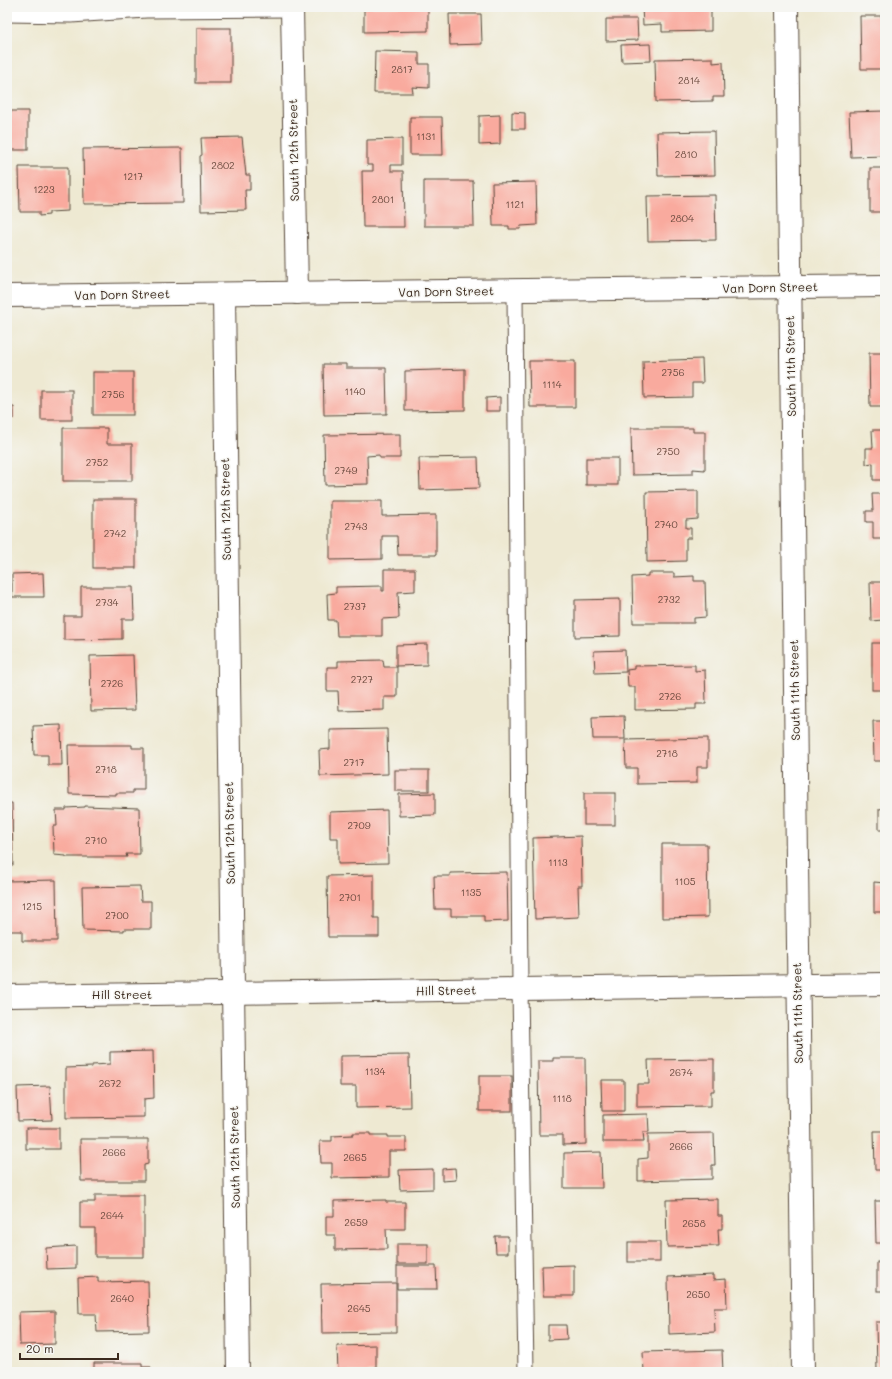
<svg xmlns="http://www.w3.org/2000/svg" width="892" height="1379" viewBox="0 0 892 1379" font-family="Mali,sans-serif">
<style>
.building{fill:#f9aa9e}
.lines{fill:none;stroke-linecap:round;stroke-linejoin:round}
.lane-casing{stroke:#564739;stroke-width:17}
.street-casing{stroke:#564739;stroke-width:24}
.secondary-casing{stroke:#564739;stroke-width:24}
.lane{stroke:#fff;stroke-width:15}
.street{stroke:#fff;stroke-width:22}
.secondary{stroke:#fff;stroke-width:22}
.labels{text-anchor:middle;stroke-width:3;stroke-linejoin:round;paint-order:stroke}
.number-label{font-size:10px;fill:#6a4a3e}
.street-label{font-size:12px;fill:#3b2a1e;stroke:#f6f6f2}
</style>
<rect width="100%" height="100%" fill="#f6f6f2"/>
<filter id="ink" filterUnits="userSpaceOnUse"><feTurbulence type="fractalNoise" baseFrequency=".025" numOctaves="2"/><feDisplacementMap in="SourceGraphic" scale="8" xChannelSelector="R" yChannelSelector="G"/><feConvolveMatrix kernelMatrix="1 2 1 2 8 2 1 2 1" color-interpolation-filters="sRGB"/></filter>
<filter id="wash" filterUnits="userSpaceOnUse"><feTurbulence type="fractalNoise" baseFrequency=".012" numOctaves="4" result="noise"/><feDisplacementMap in="SourceGraphic" scale="16" xChannelSelector="R" yChannelSelector="G"/><feGaussianBlur stdDeviation="0.9" result="paint"/><feColorMatrix in="noise" values="0 0 0 0 0 0 0 0 0 0 0 0 0 0 0 0 0 1.4 0 .05"/><feComposite in="paint" operator="in"/></filter>
<g filter="url(#wash)">
<rect width="100%" height="100%" fill="#eee9d2"/>
<g id="blocks">
<g class="building">
<polygon points="364,7 428,7 428,31 364,32"/>
<polygon points="642,7 711,7 711,31 662,32 662,24 643,25"/>
<polygon points="449,14 481,14 482,44 450,45"/>
<polygon points="860,16 885,16 885,69 861,69"/>
<polygon points="606,19 637,19 638,40 606,41"/>
<rect x="196" y="28" width="35" height="55"/>
<polygon points="650,44 651,61 622,62 621,45"/>
<polygon points="375,51 419,52 419,64 429,64 429,88 412,87 413,93 374,93"/>
<polygon points="713,58 713,63 723,62 724,97 713,97 713,101 656,102 655,59"/>
<rect x="7" y="111" width="21" height="39"/>
<polygon points="885,111 885,156 851,157 849,112"/>
<polygon points="512,112 525,113 525,129 512,129"/>
<polygon points="500,115 500,144 479,145 479,116"/>
<polygon points="410,117 442,117 443,155 410,155"/>
<polygon points="714,131 715,175 658,176 657,132"/>
<polygon points="242,137 246,175 250,175 250,190 245,190 246,210 201,211 200,156 202,155 201,138"/>
<polygon points="402,139 402,165 391,165 391,171 403,171 404,227 363,227 362,171 373,171 373,165 367,165 367,140"/>
<polygon points="182,148 183,203 84,204 83,149"/>
<polygon points="19,167 68,167 68,211 49,212 49,215 39,216 39,212 20,212"/>
<rect x="870" y="168" width="15" height="44"/>
<polygon points="424,181 473,181 474,226 424,226"/>
<polygon points="536,182 537,225 521,226 520,229 509,229 509,226 493,226 492,183"/>
<polygon points="715,195 716,240 648,241 647,196"/>
<polygon points="869,353 885,353 885,407 870,407"/>
<polygon points="702,359 703,383 692,383 692,397 644,398 643,361"/>
<polygon points="529,361 575,361 575,407 530,407"/>
<polygon points="323,364 346,364 346,368 386,368 387,414 324,415"/>
<polygon points="465,369 465,410 405,411 405,371"/>
<rect x="93" y="372" width="40" height="43"/>
<polygon points="7,374 9,374 10,407 14,407 14,418 7,419"/>
<rect x="41" y="390" width="31" height="30"/>
<polygon points="500,397 500,411 486,411 486,398"/>
<polygon points="63,428 107,428 107,444 132,444 132,481 63,481"/>
<polygon points="631,428 693,428 693,432 705,432 705,470 693,469 693,474 632,475"/>
<polygon points="872,430 885,430 885,480 873,480 873,463 866,464 866,448 873,448"/>
<polygon points="400,434 400,458 380,458 379,455 367,456 368,484 325,485 324,435"/>
<polygon points="478,457 479,488 420,490 419,458"/>
<rect x="586" y="458" width="32" height="27"/>
<polygon points="698,491 698,519 686,520 686,528 691,528 691,538 686,538 686,561 647,562 646,492"/>
<polygon points="872,494 885,494 885,539 873,539 873,522 866,522 866,511 873,511"/>
<rect x="93" y="499" width="43" height="69"/>
<polygon points="330,501 382,501 382,516 436,515 436,555 398,555 397,536 382,536 382,559 330,560"/>
<polygon points="384,569 415,569 415,591 398,592 399,618 382,619 382,636 337,636 336,620 328,620 327,594 336,593 336,587 382,586 382,591 384,591"/>
<polygon points="43,573 44,597 12,597 12,574"/>
<polygon points="648,573 674,573 674,577 694,576 694,581 705,581 706,617 694,618 694,623 633,623 632,577 648,576"/>
<polygon points="882,578 885,578 885,625 883,625 883,620 871,621 870,582 882,582"/>
<polygon points="81,587 133,587 134,619 122,619 122,639 64,640 64,616 81,616"/>
<polygon points="620,599 620,636 575,637 575,600"/>
<rect x="872" y="643" width="13" height="47"/>
<polygon points="427,644 427,665 396,666 396,645"/>
<polygon points="625,650 626,672 595,673 594,651"/>
<polygon points="133,655 135,710 91,711 90,656"/>
<polygon points="383,660 384,667 397,667 397,697 384,697 384,710 339,711 338,691 327,691 327,667 338,667 338,661"/>
<polygon points="695,665 695,671 705,670 706,704 696,704 696,709 635,710 635,687 628,687 627,670 634,669 634,666"/>
<polygon points="624,716 625,739 593,739 592,717"/>
<polygon points="873,721 885,721 885,761 874,761"/>
<polygon points="61,725 62,765 48,765 48,755 34,755 33,726"/>
<polygon points="387,729 388,774 320,776 319,750 330,749 330,730"/>
<polygon points="708,738 708,767 697,767 697,783 637,784 637,768 626,768 625,740"/>
<polygon points="68,745 132,745 132,748 144,748 144,790 133,790 133,793 116,793 116,795 69,794"/>
<rect x="395" y="770" width="34" height="21"/>
<polygon points="435,793 435,815 399,816 399,794"/>
<rect x="584" y="793" width="31" height="32"/>
<polygon points="7,803 12,803 13,865 7,865"/>
<polygon points="85,806 139,808 140,854 126,854 127,857 66,857 66,856 54,855 53,826 57,826 56,810 66,810 66,808 85,807"/>
<polygon points="885,808 885,830 879,830 879,809"/>
<polygon points="387,810 388,863 338,864 338,838 330,838 330,812"/>
<polygon points="581,836 582,886 578,886 579,917 535,919 533,838"/>
<polygon points="662,844 707,844 708,917 662,918"/>
<polygon points="507,872 508,921 484,922 484,916 451,916 451,909 435,909 434,876 450,876 450,873"/>
<polygon points="374,875 374,918 379,918 379,937 328,937 327,876"/>
<polygon points="56,880 57,941 22,941 22,931 7,931 7,881"/>
<polygon points="874,882 885,883 885,912 874,912"/>
<polygon points="140,886 141,901 151,901 151,929 124,929 124,931 83,930 82,887"/>
<polygon points="153,1051 154,1098 144,1099 144,1117 66,1118 66,1068 92,1067 92,1065 110,1064 110,1052"/>
<polygon points="409,1055 410,1107 356,1108 356,1086 340,1086 340,1056"/>
<polygon points="553,1058 585,1058 586,1144 563,1145 563,1135 539,1135 538,1061 553,1061"/>
<polygon points="714,1059 714,1091 711,1091 711,1106 637,1107 637,1084 649,1084 648,1060"/>
<rect x="479" y="1076" width="33" height="35"/>
<polygon points="601,1080 624,1080 624,1111 602,1111"/>
<polygon points="50,1086 52,1120 18,1121 17,1087"/>
<polygon points="648,1114 649,1132 643,1132 644,1142 603,1142 603,1115"/>
<rect x="26" y="1128" width="33" height="21"/>
<polygon points="874,1131 885,1131 885,1170 875,1170"/>
<polygon points="353,1133 371,1133 371,1135 388,1135 388,1137 406,1137 406,1151 389,1151 389,1177 332,1178 332,1163 321,1163 320,1141 332,1141 332,1136 353,1135"/>
<polygon points="714,1133 715,1165 712,1165 712,1179 638,1181 638,1159 648,1158 648,1134"/>
<polygon points="80,1139 148,1139 148,1164 144,1165 144,1181 81,1181"/>
<polygon points="601,1152 602,1188 564,1188 564,1153"/>
<polygon points="455,1168 456,1180 442,1181 442,1169"/>
<polygon points="433,1169 433,1189 400,1190 399,1170"/>
<polygon points="95,1195 144,1195 144,1257 95,1257 95,1228 80,1228 80,1202 95,1202"/>
<polygon points="718,1199 718,1216 722,1216 722,1229 718,1229 719,1246 667,1247 666,1200"/>
<polygon points="386,1200 386,1202 405,1202 405,1229 386,1229 387,1249 335,1250 335,1235 326,1235 326,1216 334,1216 334,1201"/>
<polygon points="875,1201 885,1201 885,1243 876,1243"/>
<polygon points="495,1236 508,1236 508,1253 496,1253"/>
<rect x="628" y="1242" width="32" height="20"/>
<rect x="397" y="1244" width="31" height="20"/>
<polygon points="76,1246 76,1268 47,1269 46,1248"/>
<rect x="877" y="1262" width="8" height="29"/>
<polygon points="574,1265 574,1296 543,1296 542,1266"/>
<polygon points="397,1266 436,1266 437,1289 397,1289"/>
<polygon points="713,1275 713,1280 726,1279 727,1308 714,1308 715,1332 669,1334 668,1277"/>
<polygon points="98,1277 98,1282 148,1281 149,1331 97,1332 96,1314 79,1314 78,1278"/>
<polygon points="396,1283 396,1332 322,1333 321,1284"/>
<polygon points="55,1311 55,1344 20,1345 19,1312"/>
<polygon points="876,1322 885,1322 885,1371 877,1372"/>
<polygon points="548,1325 566,1325 567,1339 548,1340"/>
<polygon points="376,1345 376,1372 338,1372 337,1346"/>
<polygon points="722,1350 723,1372 644,1372 643,1352"/>
<polygon points="94,1363 142,1363 142,1367 151,1367 151,1372 94,1372"/>
</g>
</g>
</g>
<g filter="url(#ink)">
<use href="#blocks" fill-opacity="0" stroke="#564739" stroke-width="1"/>
<g class="lines">
<g class="lane-casing">
<g id="lane">
<polyline points="7,14 71,15 146,10 292,9"/>
<polyline points="515,291 520,989 526,1372"/>
</g>
</g>
<g class="street-casing">
<g id="street">
<polyline points="292,7 297,293"/>
<polyline points="787,7 803,1372"/>
<polyline points="224,294 238,1372"/>
<polyline points="7,996 885,984"/>
</g>
</g>
<g class="secondary-casing">
<polyline id="secondary" points="7,296 885,286"/>
</g>
<use href="#lane" class="lane"/>
<use href="#street" class="street"/>
<use href="#secondary" class="secondary"/>
</g>
</g>
<g class="labels">
<g class="number-label">
<text x="402" y="73">2817</text>
<text x="689" y="84">2814</text>
<text x="426" y="140">1131</text>
<text x="686" y="158">2810</text>
<text x="223" y="169">2802</text>
<text x="133" y="180">1217</text>
<text x="44" y="193">1223</text>
<text x="383" y="203">2801</text>
<text x="515" y="208">1121</text>
<text x="682" y="222">2804</text>
<text x="673" y="376">2756</text>
<text x="552" y="388">1114</text>
<text x="355" y="395">1140</text>
<text x="113" y="398">2756</text>
<text x="668" y="455">2750</text>
<text x="97" y="466">2752</text>
<text x="346" y="474">2749</text>
<text x="666" y="528">2740</text>
<text x="356" y="530">2743</text>
<text x="115" y="537">2742</text>
<text x="669" y="603">2732</text>
<text x="107" y="606">2734</text>
<text x="355" y="610">2737</text>
<text x="362" y="683">2727</text>
<text x="112" y="687">2726</text>
<text x="670" y="700">2726</text>
<text x="667" y="757">2718</text>
<text x="354" y="766">2717</text>
<text x="106" y="773">2718</text>
<text x="359" y="829">2709</text>
<text x="96" y="844">2710</text>
<text x="558" y="866">1113</text>
<text x="685" y="885">1105</text>
<text x="471" y="896">1135</text>
<text x="350" y="901">2701</text>
<text x="32" y="910">1215</text>
<text x="117" y="919">2700</text>
<text x="375" y="1075">1134</text>
<text x="681" y="1076">2674</text>
<text x="110" y="1087">2672</text>
<text x="562" y="1102">1118</text>
<text x="681" y="1150">2666</text>
<text x="114" y="1156">2666</text>
<text x="355" y="1161">2665</text>
<text x="112" y="1219">2644</text>
<text x="356" y="1226">2659</text>
<text x="694" y="1227">2658</text>
<text x="698" y="1298">2650</text>
<text x="122" y="1302">2640</text>
<text x="359" y="1312">2645</text>
</g>
<g class="street-label">
<text transform="translate(294 150) rotate(-91)" y="4">South 12th Street</text>
<text transform="translate(770 288) rotate(-1)" y="4">Van Dorn Street</text>
<text transform="translate(446 292) rotate(-1)" y="4">Van Dorn Street</text>
<text transform="translate(122 295) rotate(-1)" y="4">Van Dorn Street</text>
<text transform="translate(791 366) rotate(-91)" y="4">South 11th Street</text>
<text transform="translate(226 509) rotate(-91)" y="4">South 12th Street</text>
<text transform="translate(795 690) rotate(-91)" y="4">South 11th Street</text>
<text transform="translate(230 833) rotate(-91)" y="4">South 12th Street</text>
<text transform="translate(446 991) rotate(-1)" y="4">Hill Street</text>
<text x="122" y="999">Hill Street</text>
<text transform="translate(798 1013) rotate(-91)" y="4">South 11th Street</text>
<text transform="translate(235 1157) rotate(-91)" y="4">South 12th Street</text>
</g>
</g>
<rect width="892" height="1379" fill="none" stroke="#f6f6f2" stroke-width="24"/>
<path d="M20 1353v6h98v-6" fill="none" stroke="#3b2a1e" stroke-width="2"/>
<text x="26" y="1353" font-size="12" fill="#3b2a1e" stroke="#f6f6f2" stroke-width="3" paint-order="stroke">20 m</text>
</svg>
